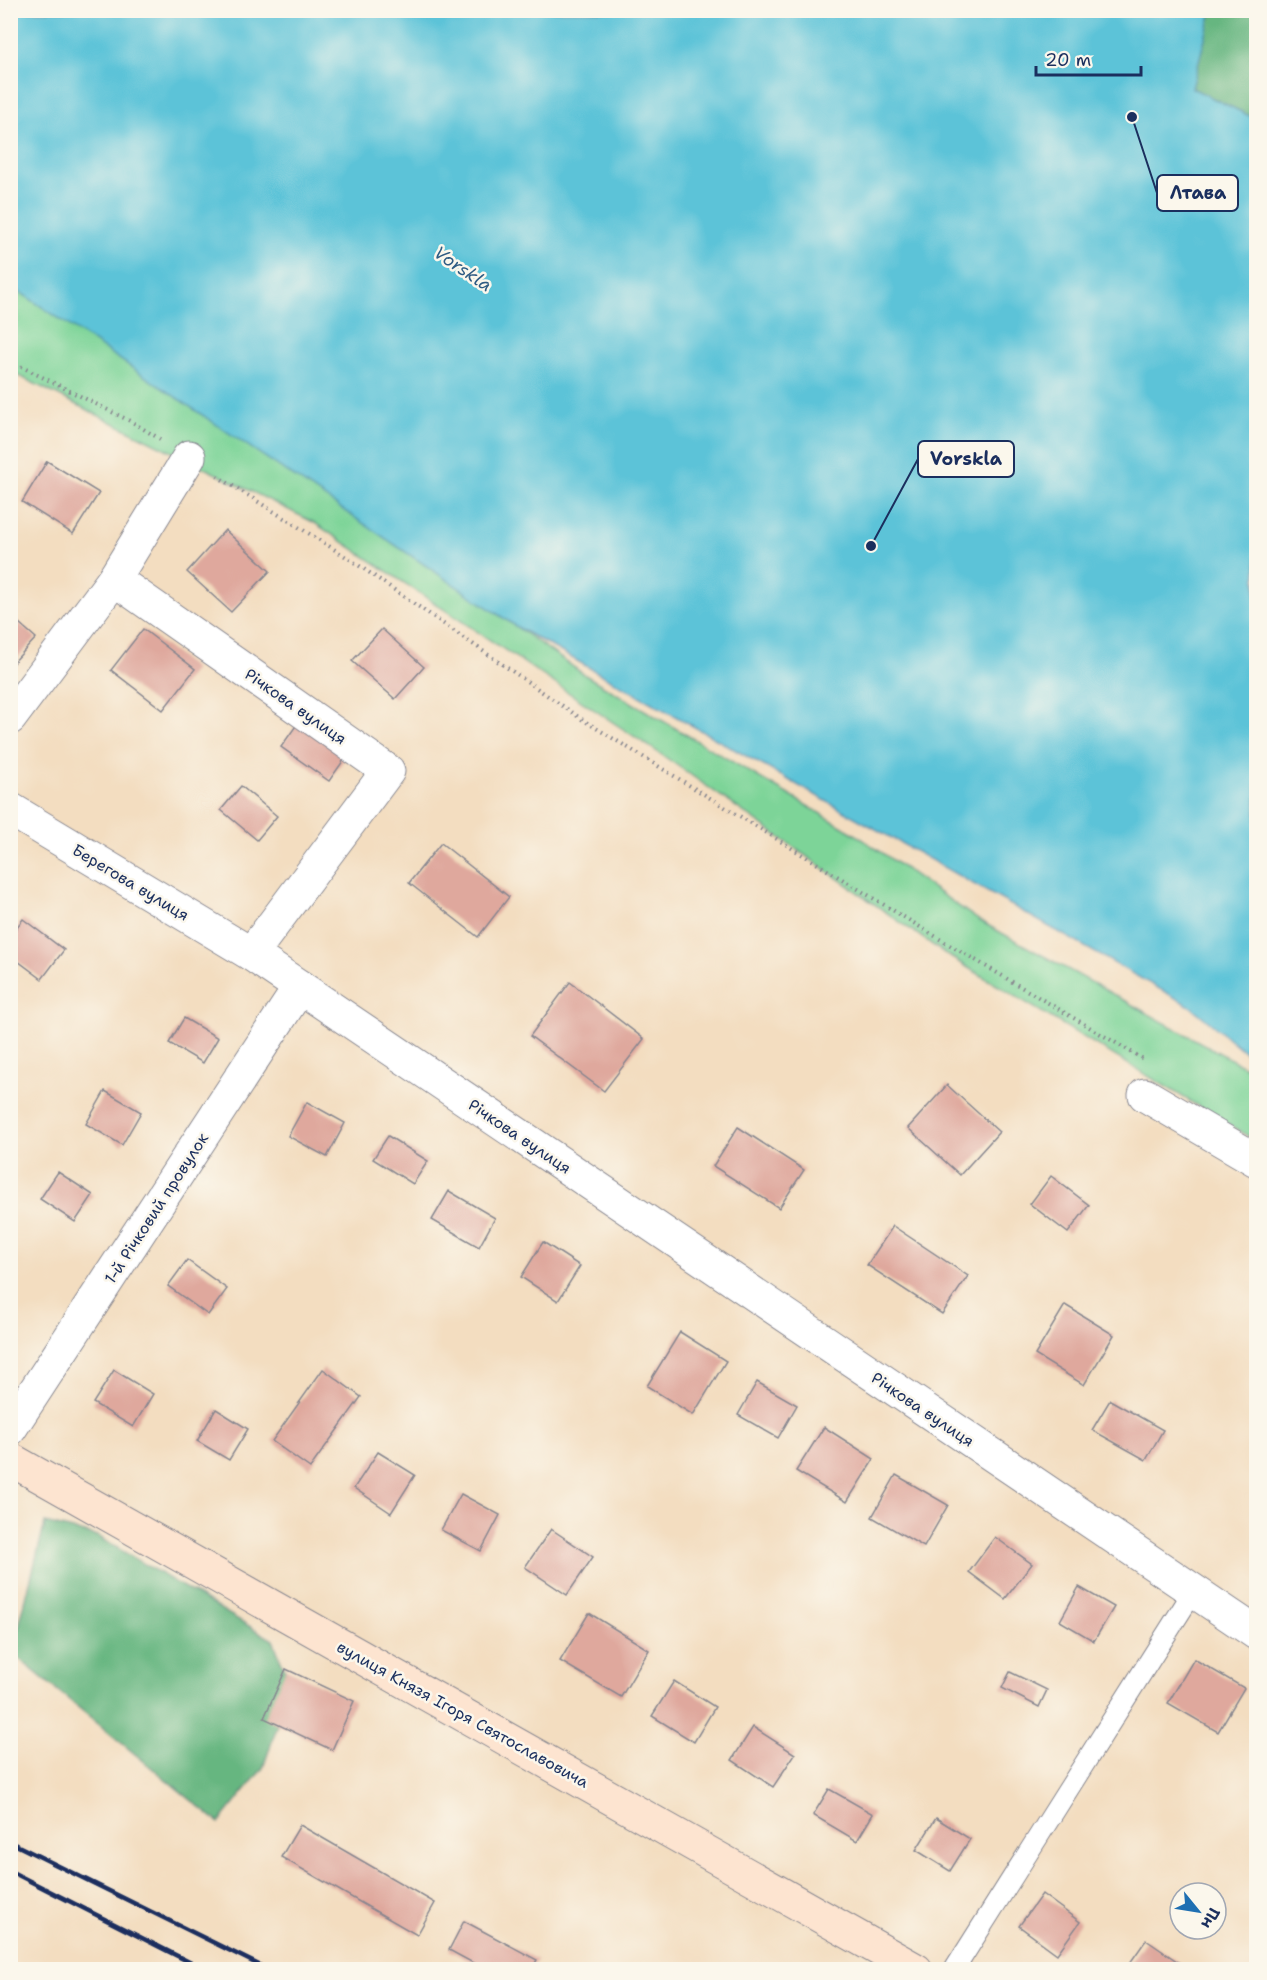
<svg xmlns="http://www.w3.org/2000/svg" width="1267" height="1980" viewBox="0 0 1267 1980" font-family="'Shantell Sans',sans-serif">
<style>
.green{fill:#7dd498;stroke:#4c827b;stroke-width:1.5}
.forest{fill:#66b680;stroke:#40726f;stroke-width:1.5}
.water{fill:#5bc3d8;stroke:#3b799b;stroke-width:1.5}
.building{fill:#dfa89d}
.lines{fill:none;stroke-linecap:round;stroke-linejoin:round}
.lane-casing{stroke:#87868f;stroke-width:22}
.street-casing{stroke:#87868f;stroke-width:35}
.secondary-casing{stroke:#87868f;stroke-width:35}
.path{stroke:#87868f;stroke-width:4;stroke-dasharray:1.5 4.5;stroke-linecap:butt}
.lane{stroke:#fff;stroke-width:20}
.street{stroke:#fff;stroke-width:33}
.secondary{stroke:#fde4d0;stroke-width:33}
.rail{stroke:#1b2f5e;stroke-width:4.5}
.labels{text-anchor:middle;stroke-width:5;stroke-linejoin:round;paint-order:stroke}
.street-label{font-size:16px;fill:#1b2f5e;stroke:#fbf7ec}
.water-label{font-size:18px;font-style:italic;fill:#2e5b83;stroke:#fbf7ec}
.leader{fill:none;stroke:#1b2f5e;stroke-width:2}
.callout-dot{fill:#1b2f5e;stroke:#fbf7ec;stroke-width:2}
.callout{fill:#fbf7ec;stroke:#1b2f5e;stroke-width:2}
.callout-label{font-size:18px;text-anchor:middle;font-weight:bold;fill:#1b2f5e}
</style>
<rect width="100%" height="100%" fill="#fbf7ec"/>
<filter id="ink" filterUnits="userSpaceOnUse"><feTurbulence type="fractalNoise" baseFrequency=".0167" numOctaves="2"/><feDisplacementMap in="SourceGraphic" scale="12" xChannelSelector="R" yChannelSelector="G"/><feConvolveMatrix kernelMatrix="1 2 1 2 8 2 1 2 1" color-interpolation-filters="sRGB"/></filter>
<filter id="wash" filterUnits="userSpaceOnUse"><feTurbulence type="fractalNoise" baseFrequency=".008" numOctaves="4" result="noise"/><feDisplacementMap in="SourceGraphic" scale="24" xChannelSelector="R" yChannelSelector="G"/><feGaussianBlur stdDeviation="1.35" result="paint"/><feColorMatrix in="noise" values="0 0 0 0 0 0 0 0 0 0 0 0 0 0 0 0 0 1.4 0 .05"/><feComposite in="paint" operator="in"/></filter>
<g filter="url(#wash)">
<rect width="100%" height="100%" fill="#f3ddc0"/>
<polygon class="green" points="10,275 22,280 585,675 855,834 980,921 1256,1073 1256,1141 947,955 668,759 313,522 11,372"/>
<g class="forest">
<polygon points="1212,11 1256,11 1256,119 1191,88"/>
<polygon points="45,1523 97,1536 273,1640 291,1686 263,1768 219,1823 12,1653"/>
</g>
<polygon class="water" points="10,11 1212,11 1192,88 1256,119 1256,1061 1190,1006 517,627 11,286"/>
<g id="blocks">
<g class="building">
<polygon points="47,461 99,493 73,534 22,502"/>
<polygon points="225,530 270,571 231,612 187,572"/>
<polygon points="10,615 36,638 10,666"/>
<polygon points="143,629 195,669 163,710 111,670"/>
<polygon points="382,629 424,667 395,699 352,661"/>
<polygon points="300,720 348,754 329,781 281,747"/>
<polygon points="241,786 277,816 257,840 221,810"/>
<polygon points="441,843 509,897 478,937 409,883"/>
<polygon points="23,919 64,950 42,979 10,955 10,936"/>
<polygon points="570,982 644,1039 604,1091 530,1036"/>
<polygon points="184,1018 218,1038 203,1063 169,1043"/>
<polygon points="947,1085 999,1132 960,1175 908,1128"/>
<polygon points="105,1091 141,1112 122,1145 86,1124"/>
<polygon points="307,1102 345,1123 327,1157 288,1136"/>
<polygon points="738,1127 804,1170 779,1208 713,1166"/>
<polygon points="388,1136 428,1161 413,1184 373,1159"/>
<polygon points="58,1172 93,1195 75,1222 40,1199"/>
<polygon points="1051,1176 1089,1205 1068,1233 1030,1204"/>
<polygon points="449,1191 495,1218 479,1247 432,1220"/>
<polygon points="893,1226 968,1276 942,1314 867,1265"/>
<polygon points="543,1242 580,1266 558,1301 521,1277"/>
<polygon points="187,1260 227,1289 208,1315 168,1286"/>
<polygon points="1065,1305 1114,1335 1084,1385 1035,1355"/>
<polygon points="680,1332 726,1361 693,1415 647,1386"/>
<polygon points="323,1369 361,1397 310,1468 272,1441"/>
<polygon points="114,1370 153,1394 133,1427 93,1403"/>
<polygon points="757,1382 797,1405 778,1438 738,1415"/>
<polygon points="1110,1400 1163,1430 1146,1460 1092,1430"/>
<polygon points="216,1409 248,1429 229,1460 197,1441"/>
<polygon points="824,1427 874,1459 847,1502 796,1471"/>
<polygon points="378,1452 415,1475 391,1513 354,1488"/>
<polygon points="896,1475 948,1505 924,1547 872,1517"/>
<polygon points="461,1494 500,1515 481,1551 441,1530"/>
<polygon points="551,1529 593,1557 567,1595 525,1567"/>
<polygon points="995,1537 1032,1564 1005,1599 969,1572"/>
<polygon points="1079,1587 1114,1607 1094,1641 1060,1621"/>
<polygon points="589,1613 649,1650 621,1697 560,1661"/>
<polygon points="1194,1659 1244,1688 1218,1732 1168,1703"/>
<polygon points="286,1669 354,1701 332,1750 264,1718"/>
<polygon points="1010,1672 1047,1690 1039,1707 1002,1688"/>
<polygon points="674,1681 715,1707 694,1742 652,1716"/>
<polygon points="753,1727 795,1754 773,1787 732,1760"/>
<polygon points="829,1789 873,1814 857,1841 813,1815"/>
<polygon points="936,1818 970,1839 950,1871 916,1850"/>
<polygon points="300,1825 435,1903 417,1935 281,1857"/>
<polygon points="1042,1894 1080,1922 1057,1954 1019,1926"/>
<polygon points="464,1921 537,1960 531,1970 486,1970 449,1950"/>
<polygon points="1146,1940 1181,1964 1177,1970 1125,1970"/>
</g>
</g>
</g>
<g filter="url(#ink)">
<use href="#blocks" fill-opacity="0" stroke="#87868f" stroke-width="1.5"/>
<g class="lines">
<g class="lane-casing">
<polyline id="lane" points="954,1970 1193,1592"/>
</g>
<g class="street-casing">
<g id="street">
<polyline points="114,579 388,771 251,954"/>
<polyline points="10,718 114,579 189,457"/>
<polyline points="10,809 251,954 1256,1633"/>
<polyline points="1145,1095 1256,1160"/>
<polyline points="10,1429 300,987"/>
</g>
</g>
<g class="secondary-casing">
<polyline id="secondary" points="10,1459 916,1970"/>
</g>
<g class="path">
<polyline points="10,361 132,422 160,439"/>
<polyline points="217,476 348,558 583,720 943,941 1145,1060"/>
</g>
<use href="#lane" class="lane"/>
<use href="#street" class="street"/>
<use href="#secondary" class="secondary"/>
<g class="rail">
<polyline points="10,1842 269,1970"/>
<polyline points="10,1871 205,1970"/>
</g>
</g>
</g>
<g class="labels">
<g class="street-label">
<text transform="translate(296 706) rotate(35)" y="6">Річкова вулиця</text>
<text transform="translate(131 882) rotate(31)" y="6">Берегова вулиця</text>
<text transform="translate(520 1136) rotate(34)" y="6">Річкова вулиця</text>
<text transform="translate(156 1208) rotate(-57)" y="6">1-й Річковий провулок</text>
<text transform="translate(923 1409) rotate(34)" y="6">Річкова вулиця</text>
<text transform="translate(463 1714) rotate(29)" y="6">вулиця Князя Ігоря Святославовича</text>
</g>
<g class="water-label">
<text transform="translate(463 269) rotate(34)" y="6">Vorskla</text>
</g>
</g>
<path class="leader" d="M1132 117L1157 193M871 546L918 459"/>
<g class="callout-dot">
<circle cx="1132" cy="117" r="6"/>
<circle cx="871" cy="546" r="6"/>
</g>
<g class="callout">
<rect x="1157" y="175" width="81" height="36" rx="6"/>
<rect x="918" y="441" width="96" height="36" rx="6"/>
</g>
<g class="callout-label">
<text x="1198" y="199">Лтава</text>
<text x="966" y="465">Vorskla</text>
</g>
<rect width="1267" height="1980" fill="none" stroke="#fbf7ec" stroke-width="36"/>
<g transform="translate(1198 1911) rotate(120)"><circle r="28" fill="#fbf7ec" stroke="#a1a7b3" stroke-width="1.5"/>
<path d="M0-4.5L10 22L0 15L-10 22Z" fill="#1f6fb2"/>
<text y="-9" font-size="16" font-weight="bold" text-anchor="middle" fill="#1b2f5e">Пн</text>
</g>
<path d="M1036 66v9h105v-9" fill="none" stroke="#1b2f5e" stroke-width="3"/>
<text x="1045" y="66" font-size="18" fill="#1b2f5e" stroke="#fbf7ec" stroke-width="4.5" paint-order="stroke">20 m</text>
</svg>
